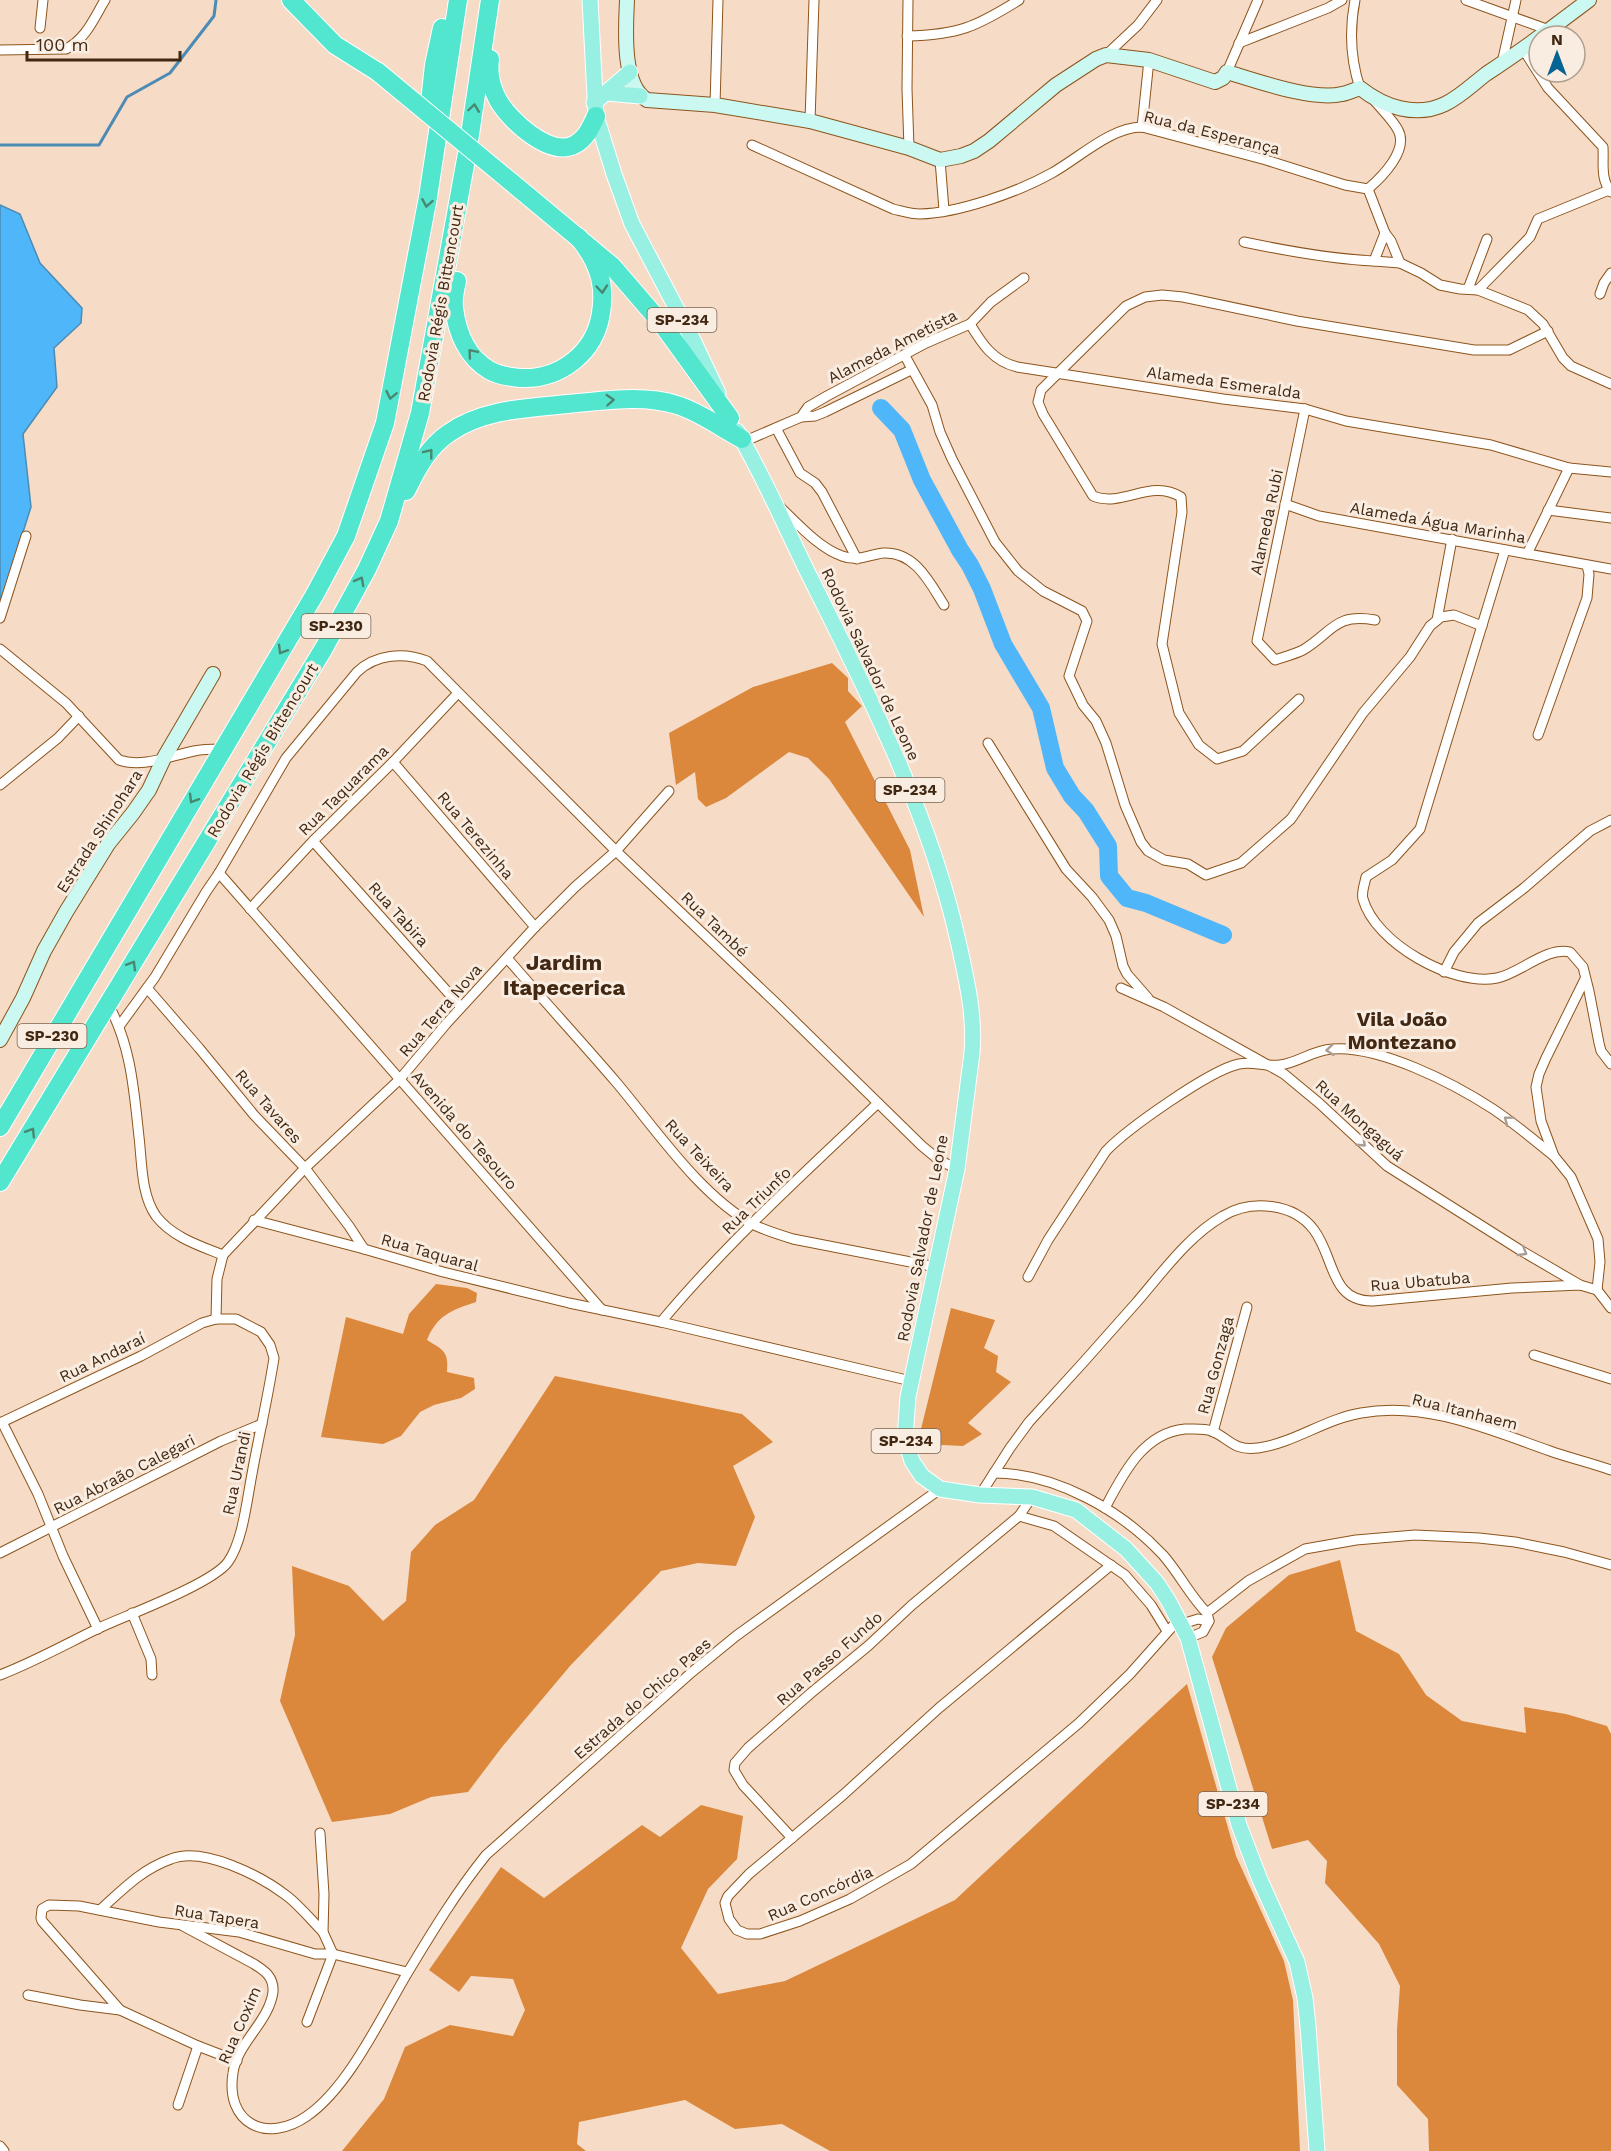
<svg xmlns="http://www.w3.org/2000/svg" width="1611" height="2151" viewBox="0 0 1611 2151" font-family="'Work Sans',sans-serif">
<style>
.forest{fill:#db883c}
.water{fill:#4fb6f9;stroke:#4b8bb4;stroke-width:1.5}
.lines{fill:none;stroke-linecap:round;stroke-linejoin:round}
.stream{stroke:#4b8bb4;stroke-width:3}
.river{stroke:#4fb6f9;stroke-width:18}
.street-casing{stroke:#8d541c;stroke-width:11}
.secondary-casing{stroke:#8d541c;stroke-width:16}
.primary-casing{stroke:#fff;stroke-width:17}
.highway-casing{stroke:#fff;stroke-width:20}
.street{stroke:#fff;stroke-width:9}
.secondary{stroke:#cbf8f0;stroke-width:14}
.primary{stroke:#98f0e2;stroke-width:15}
.highway{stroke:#53e6ce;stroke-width:18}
.highway-bridge-casing{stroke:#fff;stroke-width:20;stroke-linecap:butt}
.highway-bridge{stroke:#53e6ce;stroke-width:18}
.oneway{stroke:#4a8770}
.oneway2{stroke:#aa9e94}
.labels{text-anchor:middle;stroke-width:6;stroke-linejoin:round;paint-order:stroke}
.shield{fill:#f9ece1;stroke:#796350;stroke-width:1.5}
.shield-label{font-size:15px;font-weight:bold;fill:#422812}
.street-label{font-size:16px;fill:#422812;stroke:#f9ece1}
.quarter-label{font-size:20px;font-weight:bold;fill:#422812;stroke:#f9ece1}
.district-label{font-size:22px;font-weight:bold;fill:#422812;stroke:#f9ece1}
</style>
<rect width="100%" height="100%" fill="#f6dcc7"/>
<g class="forest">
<polygon points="832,663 848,678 848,691 862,706 845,722 910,850 924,917 829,779 808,758 789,752 726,798 706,807 698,799 695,772 676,785 669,733 753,687"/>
<path d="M 436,1284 L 467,1288 L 477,1293 L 476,1302 C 452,1310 437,1315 427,1340 C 443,1350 449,1351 447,1372 L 474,1378 L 475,1389 L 461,1398 L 434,1405 L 420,1412 L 401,1436 L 383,1444 L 321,1437 L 346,1317 L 403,1334 L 409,1314 Z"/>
<polygon points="951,1308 995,1320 984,1348 998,1356 996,1372 1011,1382 968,1423 982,1434 963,1446 942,1445 926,1454 920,1433"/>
<polygon points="555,1376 742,1414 773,1442 733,1466 755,1517 736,1566 698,1563 661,1571 570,1666 502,1747 468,1792 431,1797 390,1814 332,1822 280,1701 295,1635 292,1566 349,1586 383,1621 406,1601 411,1552 435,1525 474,1500"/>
<polygon points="1340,1560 1356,1631 1399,1654 1426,1695 1462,1721 1526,1733 1524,1707 1566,1714 1607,1726 1611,1734 1611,2151 1429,2151 1428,2119 1397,2085 1397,2030 1400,1986 1379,1944 1325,1883 1327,1861 1308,1840 1272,1849 1212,1657 1226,1628 1289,1575"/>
<polygon points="1187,1684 1236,1856 1284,1961 1293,2000 1300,2151 830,2151 782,2124 735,2129 685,2100 579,2122 577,2144 586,2151 342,2151 384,2099 405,2047 450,2025 513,2036 525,2010 513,1979 471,1976 459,1992 429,1970 501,1867 544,1898 642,1825 660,1837 701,1805 743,1816 737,1859 708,1889 681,1948 718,1994 785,1981 955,1900"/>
</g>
<polygon class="water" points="0,205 20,214 40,263 82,308 81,323 54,348 57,387 23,434 31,507 0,604"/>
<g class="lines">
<polyline class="stream" points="0,145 99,145 127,97 170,73 214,16 216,0"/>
<polyline class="river" points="881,408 902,430 922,480 960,550 970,565 982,589 1003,644 1041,708 1055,768 1072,796 1086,811 1108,846 1109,876 1127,898 1146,903 1223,935"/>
<g class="street-casing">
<g id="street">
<polyline points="908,0 907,89 909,148"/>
<path d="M 1355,0 C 1349,31 1350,58 1360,88"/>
<polyline points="1466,0 1549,30"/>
<polyline points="40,28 43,0"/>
<path d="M 907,36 C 958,35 976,27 1019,0"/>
<polyline points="1239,43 1328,8 1342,0"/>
<path d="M 1523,49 L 1548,88 L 1603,147 C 1604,163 1600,179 1611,192"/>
<path d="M 0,50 L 66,49 C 86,39 94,18 105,0"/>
<polyline points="1106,55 1138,25 1157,0"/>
<polyline points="1502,63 1516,0"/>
<polyline points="1227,72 1258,0"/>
<polyline points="715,105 718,0"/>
<polyline points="810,121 814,0"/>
<polyline points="1142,127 1149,60"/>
<path d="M 752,145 L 893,209 C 902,211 911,214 920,214 C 959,213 1018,192 1052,173 C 1079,158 1111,127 1142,127 L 1266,160 L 1345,185 L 1368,189 C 1382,177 1409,150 1398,130 C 1392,119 1382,110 1374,100"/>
<polyline points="940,160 944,210"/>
<polyline points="1385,233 1391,241 1400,263"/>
<path d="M 1244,242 C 1287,251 1330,259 1374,261 L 1385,233 L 1368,189"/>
<polyline points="1374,261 1400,263 1421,273 1440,285 1460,289 1478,290 1528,310 1543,324 1563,358 1571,366 1611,384"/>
<polyline points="1468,289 1487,239"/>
<polyline points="1478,290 1530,237 1538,219 1609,190"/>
<polyline points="1600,294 1604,283 1611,273"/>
<path d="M 970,324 C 982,344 993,361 1017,367 L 1223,399 L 1305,409 L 1346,421 L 1491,445 L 1569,468 L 1611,472"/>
<polyline points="905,356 932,405 940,432 952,459 995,542 1018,571 1043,591 1082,611 1087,621 1069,676 1083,705 1096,721 1106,743 1125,805 1141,842 1148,851 1164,860 1188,864 1206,875 1241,863 1291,819 1363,713 1410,657 1430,626 1441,617 1454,615 1482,626"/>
<path d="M 1305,409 L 1257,641 L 1275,660 C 1284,657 1295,654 1303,650 C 1333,632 1334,613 1375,620"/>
<polyline points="801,417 815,416 825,412 911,370"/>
<polyline points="776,428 800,473 815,483 822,492 857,559"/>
<polyline points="743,442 801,417 808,407 827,396 926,343 970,324 991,302 1024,278"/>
<polyline points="1285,504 1319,516 1611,569"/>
<path d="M 780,507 C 798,524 819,548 842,556 C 858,562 868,555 883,553 C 915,551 930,583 944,605"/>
<polyline points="1548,510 1611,518"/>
<path d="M 1505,550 L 1420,829 L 1392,860 L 1366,877 C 1365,883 1361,893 1363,899 C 1375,943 1453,987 1497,978 C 1519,974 1547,946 1570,952 L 1583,967 L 1589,991 L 1599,1043 L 1601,1051 L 1611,1064"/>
<polyline points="1527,554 1569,468"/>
<polyline points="0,618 26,536"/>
<polyline points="1437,620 1452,539"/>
<path d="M 0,649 L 66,703 L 119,760 C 142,768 170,756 194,751 C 203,749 213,749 222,749"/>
<path d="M 1299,699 L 1243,751 L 1217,759 L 1199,745 L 1179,713 L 1162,644 L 1182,512 L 1181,497 C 1150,478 1123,508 1093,496 L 1043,414 L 1038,402 L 1041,390 L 1126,306 L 1145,297 L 1162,295 L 1183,297 L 1297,321 L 1474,350 L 1509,350 L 1548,331"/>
<polyline points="1538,735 1587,598 1589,574 1587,566"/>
<polyline points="988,743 1066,869 1092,897 1109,920 1116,936 1123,966 1127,974 1148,998"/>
<polyline points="393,762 535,927"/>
<polyline points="0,785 58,738 79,716"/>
<polyline points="313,841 461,1007"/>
<path d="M 219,873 L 286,758 L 357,672 C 376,654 404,652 427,661 L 616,851 L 777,1004 L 922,1146 L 939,1160 L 957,1169"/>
<polyline points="250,909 313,841 393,762 458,693"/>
<path d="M 507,958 C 543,1000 580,1040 616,1082 C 655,1128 700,1196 754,1225 C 767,1231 780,1235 793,1239 L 936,1267"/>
<polyline points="1444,972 1454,952 1478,923 1524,888 1590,831 1611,820"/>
<polyline points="1585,979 1546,1058 1539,1074 1536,1087 1541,1121 1554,1156 1571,1177 1598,1239 1600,1262 1597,1290"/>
<polyline points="147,988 199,1048 254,1115 305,1168 349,1226 364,1249"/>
<polyline points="1121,988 1164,1007 1284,1074 1319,1103 1387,1166 1520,1250 1580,1285"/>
<path d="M 108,1004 C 131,1045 134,1091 139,1137 C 142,1162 141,1195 156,1216 C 172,1237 200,1246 223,1255"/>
<polyline points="120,1025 155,977 206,892 219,873 602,1310"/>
<polyline points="254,1220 364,1249 443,1272 569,1303 661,1322 911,1381"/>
<path d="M 1028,1277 L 1048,1240 L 1106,1151 C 1127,1129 1210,1070 1239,1064 C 1253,1061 1266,1067 1280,1065 C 1298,1063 1313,1050 1332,1049 C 1379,1045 1453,1083 1493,1109 C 1514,1123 1534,1140 1554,1156"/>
<polyline points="1597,1290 1611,1308"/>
<polyline points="216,1319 217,1279 223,1255 305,1168 400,1079 446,1024 535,927 575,887 616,851 669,791"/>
<path d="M 661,1322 C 725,1245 805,1172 878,1103"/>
<polyline points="1534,1355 1611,1379"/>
<polyline points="2,1422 38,1494 63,1556 98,1629"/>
<path d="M 0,1423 L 141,1356 L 202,1323 L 216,1319 L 236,1319 L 261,1332 L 270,1345 L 274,1358 C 268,1397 259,1435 252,1474 C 247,1499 243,1541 228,1562 C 212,1584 127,1615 99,1628 C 66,1644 34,1662 0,1675"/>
<polyline points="1213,1432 1247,1307"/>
<path d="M 994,1473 C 1056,1473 1122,1511 1163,1555 C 1179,1573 1190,1596 1207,1613"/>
<path d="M 980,1495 L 1010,1448 L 1029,1422 C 1065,1383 1101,1343 1136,1303 C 1162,1273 1188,1236 1223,1216 C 1251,1199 1294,1203 1314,1230 C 1335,1258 1330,1302 1373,1301 L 1512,1288 L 1580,1285 L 1597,1290"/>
<path d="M 1105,1508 C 1123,1474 1143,1433 1185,1429 C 1194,1429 1204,1428 1212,1431 C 1230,1439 1233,1451 1258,1448 C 1294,1443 1325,1419 1361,1413 C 1426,1401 1490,1430 1550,1451 C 1570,1458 1591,1463 1611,1470"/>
<polyline points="1019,1516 1054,1526 1125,1575 1151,1605 1167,1631"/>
<polyline points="0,1553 221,1441 262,1424"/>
<polyline points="1111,1565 939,1708 843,1795 749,1874 728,1896 725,1903 729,1919 737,1930 747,1934 760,1934 800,1921 850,1899 911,1864 1079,1723 1130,1674 1179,1619"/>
<polyline points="132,1613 151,1659 152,1675"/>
<polyline points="1182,1624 1198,1619 1209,1621"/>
<polyline points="1188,1638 1203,1632 1209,1621 1207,1613 1248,1581 1305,1549 1356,1540 1415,1535 1479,1538 1515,1542 1564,1552 1611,1565"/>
<polyline points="792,1838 743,1785 734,1770 735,1763 748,1748 811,1693 868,1646 912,1605 1019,1516 1032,1497"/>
<path d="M 100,1910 C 122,1890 142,1869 171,1859 C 203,1846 261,1876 287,1896 C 300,1906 311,1920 323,1932"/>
<path d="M 183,1926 L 254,1964 C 265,1971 274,1977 273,1992 C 269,2022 237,2043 233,2073 C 225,2124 267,2144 307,2116 C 349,2087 381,2017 408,1972 C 432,1932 457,1891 486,1855 L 692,1672 L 736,1636 L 940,1489"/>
<polyline points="28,1995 80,2005 120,2010"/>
<polyline points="307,2022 333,1954 323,1932 324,1894 320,1833"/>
<polyline points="237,2061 198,2046 120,2010 42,1921 41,1918 42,1909 49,1905 79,1906 159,1922 239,1932 315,1954 333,1954 407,1972"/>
<polyline points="178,2105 198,2046"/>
<polyline points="0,2146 4,2151"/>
</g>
</g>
<g class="secondary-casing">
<g id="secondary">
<path d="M 627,0 C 626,26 621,85 647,100 L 715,105 L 810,121 L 909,148 L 940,160 L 961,156 L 974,151 L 989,141 L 1056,85 L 1096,59 L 1106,55 L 1149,60 L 1215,82 L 1223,78 L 1227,72 C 1257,81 1313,101 1342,94 C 1348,93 1354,90 1360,88 C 1384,107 1416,118 1445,104 C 1460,97 1473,84 1486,74 C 1504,62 1522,50 1539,37"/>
<polyline points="1541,36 1589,0"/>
<polyline points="0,1040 23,998 44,951 66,912 108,844 133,813 149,790 165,756 213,674"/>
</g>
</g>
<g class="primary-casing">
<g id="primary">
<polyline points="590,0 596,116 614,174 632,224 692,338 718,393"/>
<polyline points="607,93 640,96"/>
<polyline points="594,103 630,72"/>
<path d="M 737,431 C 763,475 785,526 808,573 C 868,693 930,813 959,945 C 967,981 975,1016 972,1053 L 957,1169 L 908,1397 L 905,1438 L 912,1461 L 922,1476 L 940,1489 L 980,1495 L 1032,1497 L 1076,1510 L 1126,1549 L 1157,1583 L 1168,1600 L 1188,1638 L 1239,1825 L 1260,1880 L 1297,1962 L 1305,1998 L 1308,2026 L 1317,2151"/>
</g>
</g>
<g class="highway-casing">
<g id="highway">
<polyline points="291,0 335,45 378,72"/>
<path d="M 490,59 C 488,73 491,87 498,100 C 509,120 549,157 574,145 C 586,139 591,127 596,116"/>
<polyline points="430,102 434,65 442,28"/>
<polyline points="528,196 612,266 662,324 730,418"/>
<path d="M 457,281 C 455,289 453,299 454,308 C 457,332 467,357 489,370 C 497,375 510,377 520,378 C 560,380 595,353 601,313 C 606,283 597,260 578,237"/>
<path d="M 406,491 C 417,469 428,447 449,433 C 483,409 528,408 568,404 C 604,401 642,394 677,405 C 700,412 721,428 742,439"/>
<polyline points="0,1127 315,594 346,536 385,423 428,197 458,0"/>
<polyline points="0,1182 324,648 367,569 389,521 420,413 468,148 490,0"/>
</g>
</g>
<use href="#street" class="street"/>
<use href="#secondary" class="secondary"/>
<use href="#primary" class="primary"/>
<use href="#highway" class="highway"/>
<g class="highway-bridge-casing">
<polyline id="highway-bridge" points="378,72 528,196"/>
</g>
<use href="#highway-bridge" class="highway-bridge"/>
</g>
<defs><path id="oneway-chevron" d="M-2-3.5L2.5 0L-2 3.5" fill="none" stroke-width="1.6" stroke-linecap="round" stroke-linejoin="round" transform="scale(1.5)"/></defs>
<g class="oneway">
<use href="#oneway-chevron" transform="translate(474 108) rotate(-82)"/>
<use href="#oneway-chevron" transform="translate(427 203) rotate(100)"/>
<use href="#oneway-chevron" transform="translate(602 289) rotate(85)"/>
<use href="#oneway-chevron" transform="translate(472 353) rotate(-130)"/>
<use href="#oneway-chevron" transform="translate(391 395) rotate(102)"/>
<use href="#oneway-chevron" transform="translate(610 400) rotate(-4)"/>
<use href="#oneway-chevron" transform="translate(429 453) rotate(-52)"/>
<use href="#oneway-chevron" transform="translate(360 581) rotate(-62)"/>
<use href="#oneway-chevron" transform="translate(282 650) rotate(121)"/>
<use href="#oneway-chevron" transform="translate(193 799) rotate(121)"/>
<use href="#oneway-chevron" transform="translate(132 965) rotate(-59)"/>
<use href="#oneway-chevron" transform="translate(31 1132) rotate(-58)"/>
</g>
<g class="oneway2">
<use href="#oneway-chevron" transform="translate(1330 1050) rotate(175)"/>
<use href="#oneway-chevron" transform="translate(1508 1120) rotate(-143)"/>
<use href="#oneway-chevron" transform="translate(1362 1143) rotate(43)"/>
<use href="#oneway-chevron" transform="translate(1523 1252) rotate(31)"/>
</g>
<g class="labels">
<g class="shield">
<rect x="647.5" y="308" width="69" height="24" rx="4.5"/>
<rect x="301.5" y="614" width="69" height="24" rx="4.5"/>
<rect x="875.5" y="778" width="69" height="24" rx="4.5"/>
<rect x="17.5" y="1024" width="69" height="24" rx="4.5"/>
<rect x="871.5" y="1429" width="69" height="24" rx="4.5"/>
<rect x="1198.5" y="1792" width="69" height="24" rx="4.5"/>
</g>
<g class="shield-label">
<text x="682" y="325">SP-234</text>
<text x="336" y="631">SP-230</text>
<text x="910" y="795">SP-234</text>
<text x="52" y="1041">SP-230</text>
<text x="906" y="1446">SP-234</text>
<text x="1233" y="1809">SP-234</text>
</g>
<g class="street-label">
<text transform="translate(1212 132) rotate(14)" y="6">Rua da Esperança</text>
<text transform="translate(440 303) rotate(-80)" y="6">Rodovia Régis Bittencourt</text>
<text transform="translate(892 346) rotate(-27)" y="6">Alameda Ametista</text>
<text transform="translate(1224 382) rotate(8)" y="6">Alameda Esmeralda</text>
<text transform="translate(1266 522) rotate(-78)" y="6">Alameda Rubi</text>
<text transform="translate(1438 522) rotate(10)" y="6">Alameda Água Marinha</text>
<text transform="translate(871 664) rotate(65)" y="6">Rodovia Salvador de Leone</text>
<text transform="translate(262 750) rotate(-59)" y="6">Rodovia Régis Bittencourt</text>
<text transform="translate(343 790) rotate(-45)" y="6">Rua Taquarama</text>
<text transform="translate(99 831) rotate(-57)" y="6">Estrada Shinohara</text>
<text transform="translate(476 835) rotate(50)" y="6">Rua Terezinha</text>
<text transform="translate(399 914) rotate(48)" y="6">Rua Tabira</text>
<text transform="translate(715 924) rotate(44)" y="6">Rua També</text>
<text transform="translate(440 1010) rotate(-49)" y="6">Rua Terra Nova</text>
<text transform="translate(269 1106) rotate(49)" y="6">Rua Tavares</text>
<text transform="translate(1360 1120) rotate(42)" y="6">Rua Mongaguá</text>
<text transform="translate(465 1130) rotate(49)" y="6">Avenida do Tesouro</text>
<text transform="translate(700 1155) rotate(47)" y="6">Rua Teixeira</text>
<text transform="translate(756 1200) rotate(-44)" y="6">Rua Triunfo</text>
<text transform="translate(922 1238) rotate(-79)" y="6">Rodovia Salvador de Leone</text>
<text transform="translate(430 1252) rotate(16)" y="6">Rua Taquaral</text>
<text transform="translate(1420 1281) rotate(-5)" y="6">Rua Ubatuba</text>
<text transform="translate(102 1357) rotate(-26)" y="6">Rua Andaraí</text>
<text transform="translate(1215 1365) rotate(-75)" y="6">Rua Gonzaga</text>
<text transform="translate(1465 1411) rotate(14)" y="6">Rua Itanhaem</text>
<text transform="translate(236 1473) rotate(-78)" y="6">Rua Urandi</text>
<text transform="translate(124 1474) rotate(-27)" y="6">Rua Abraão Calegari</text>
<text transform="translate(829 1658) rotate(-41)" y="6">Rua Passo Fundo</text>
<text transform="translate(642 1698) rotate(-41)" y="6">Estrada do Chico Paes</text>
<text transform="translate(820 1893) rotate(-24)" y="6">Rua Concórdia</text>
<text transform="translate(217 1916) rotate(9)" y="6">Rua Tapera</text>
<text transform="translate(239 2025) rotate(-66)" y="6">Rua Coxim</text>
</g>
<g class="quarter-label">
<text x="1402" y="1026">Vila João<tspan x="1402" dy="23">Montezano</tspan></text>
</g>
<g class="district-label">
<text x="564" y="970">Jardim<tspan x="564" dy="25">Itapecerica</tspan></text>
</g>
</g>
<g transform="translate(1557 54)"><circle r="28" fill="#f9ece1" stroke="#b09e8e" stroke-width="1.5"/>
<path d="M0-4.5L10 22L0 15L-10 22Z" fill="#066494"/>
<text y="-9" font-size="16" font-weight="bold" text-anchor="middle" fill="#422812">N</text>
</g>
<path d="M27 51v9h153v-9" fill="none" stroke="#422812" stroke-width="3"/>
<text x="36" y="51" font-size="18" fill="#422812" stroke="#f9ece1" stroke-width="4.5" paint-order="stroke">100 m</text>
</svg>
